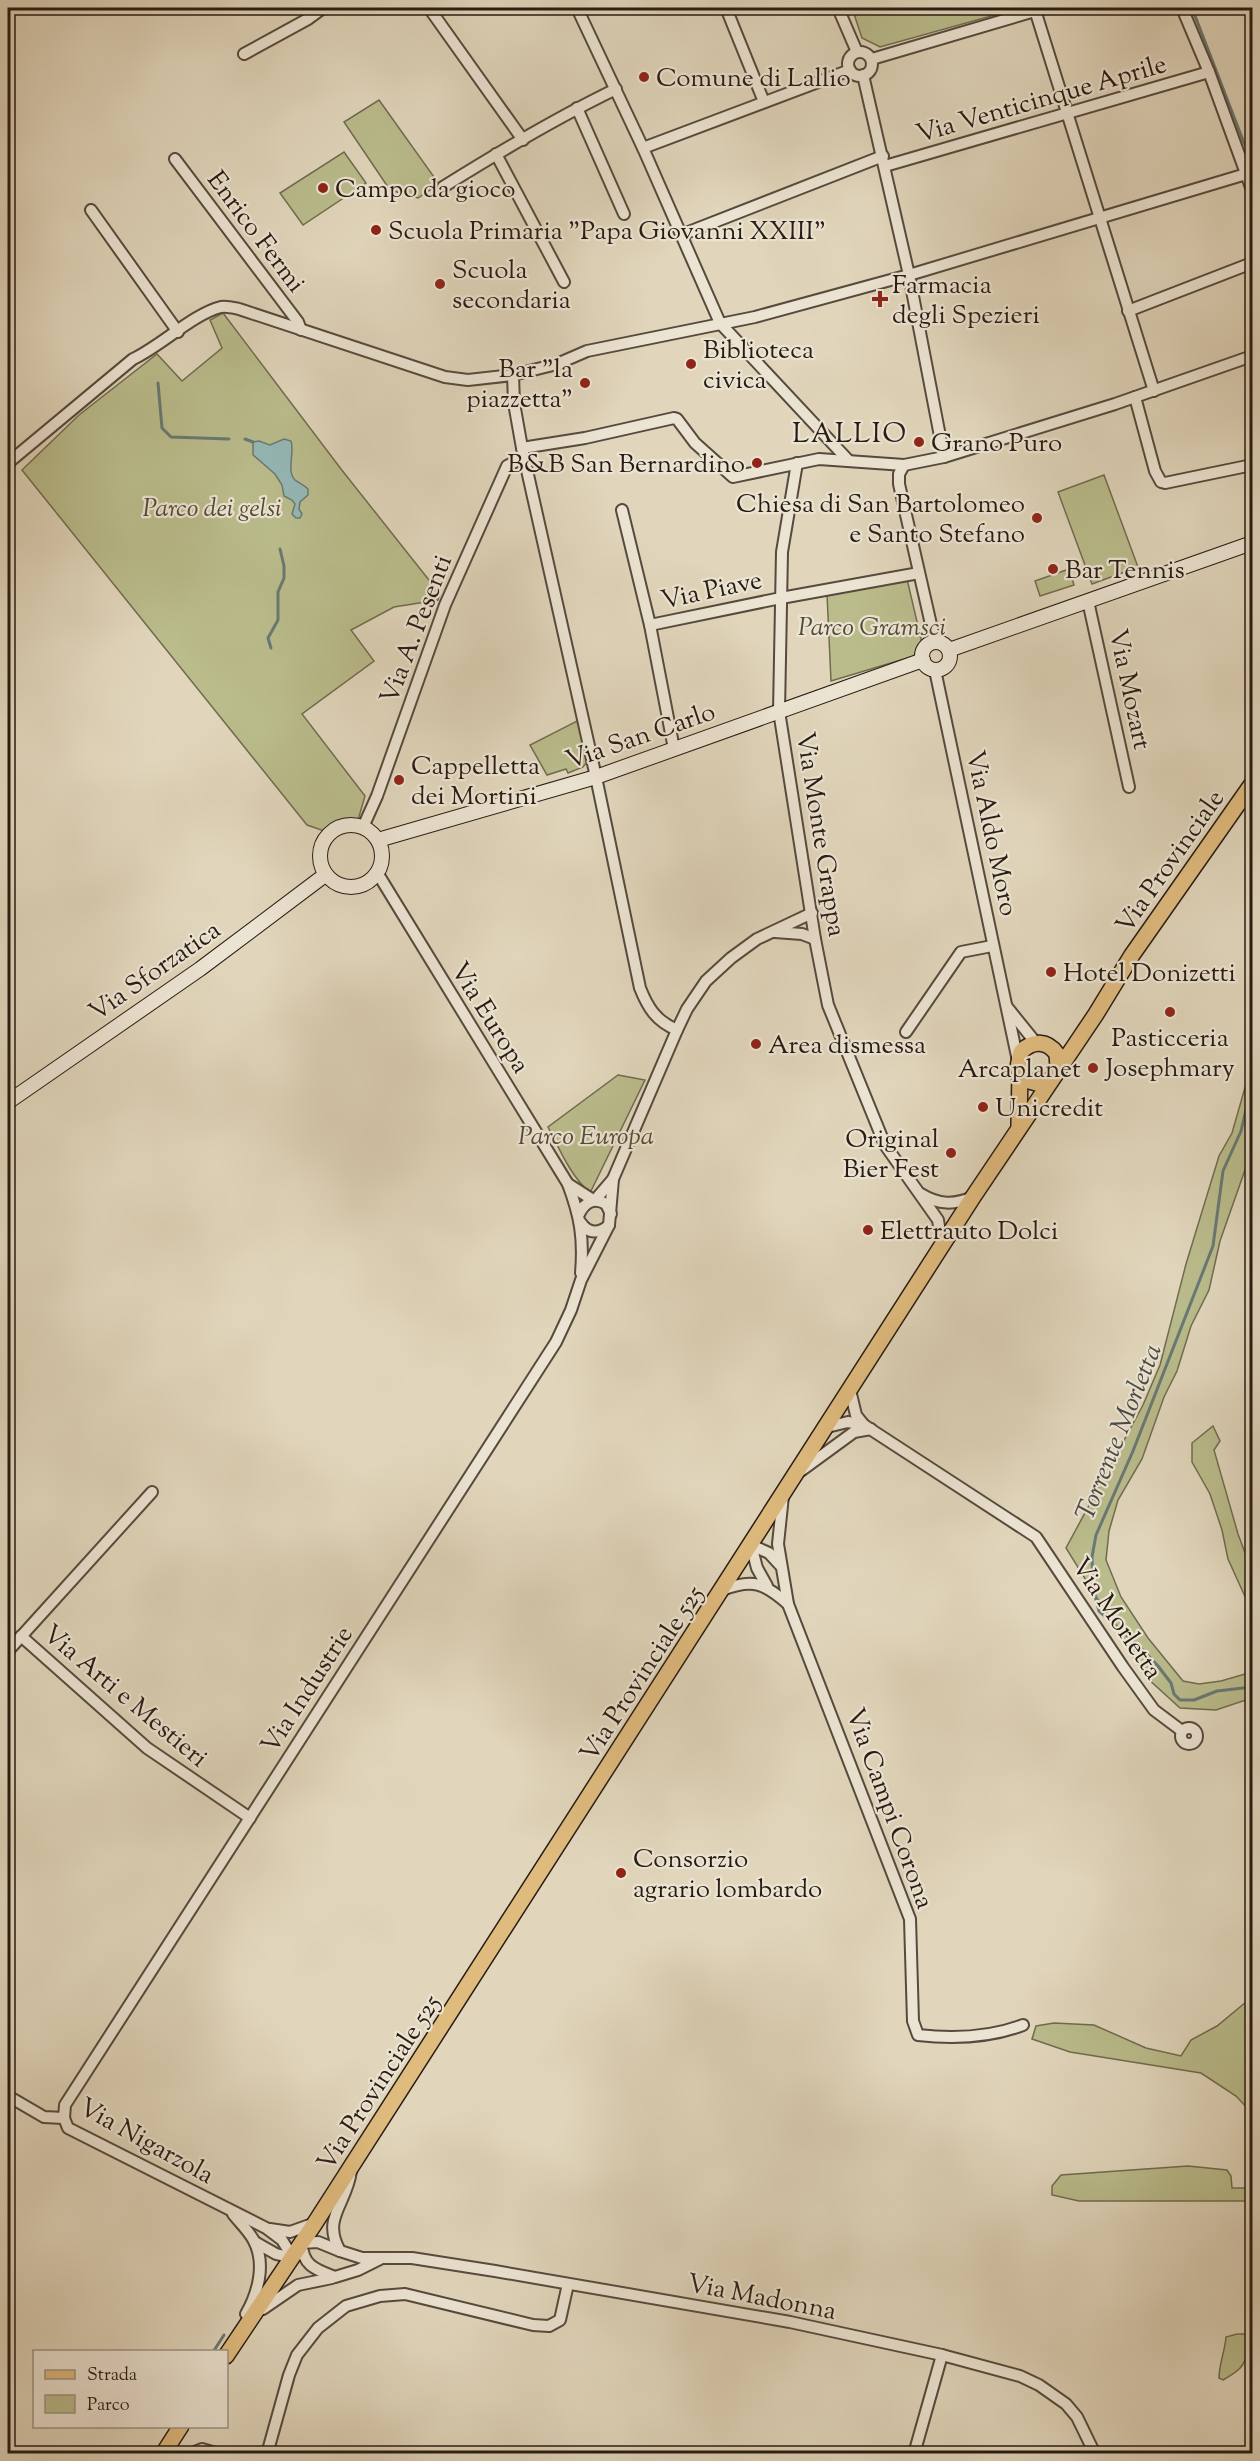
<svg xmlns="http://www.w3.org/2000/svg" width="1260" height="2461" viewBox="0 0 1260 2461" font-family="'Sorts Mill Goudy',serif">
<style>
.green{fill:#babc8c;stroke:#706c50;stroke-width:1.5}
.water{fill:#95b8b7;stroke:#697975;stroke-width:1.5}
.lines{fill:none;stroke-linecap:round;stroke-linejoin:round}
.stream{stroke:#697975;stroke-width:3}
.street-casing{stroke:#564a3d;stroke-width:14}
.secondary-casing{stroke:#271b13;stroke-width:16}
.primary-casing{stroke:#271b13;stroke-width:18}
.street{stroke:#ece4d3;stroke-width:10}
.secondary{stroke:#ece4d3;stroke-width:14}
.primary{stroke:#e0bb7e;stroke-width:15}
.poi-dot{fill:#8f2418;stroke:#ece4d3;stroke-width:2}
.labels{text-anchor:middle;stroke-width:4.5;stroke-linejoin:round;paint-order:stroke}
.poi-label{font-size:26px;fill:#271b13;stroke:#ece4d3;text-anchor:start}
.street-label{font-size:26px;fill:#271b13;stroke:#ece4d3}
.park-label{font-size:26px;font-style:italic;fill:#534b37;stroke:#ece4d3}
.water-label{font-size:27px;font-style:italic;fill:#484a44;stroke:#ece4d3}
.quarter-label{font-size:28px;letter-spacing:1.5px;fill:#271b13;stroke:#ece4d3}
</style>
<rect width="100%" height="100%" fill="#e1d6bc"/>
<filter id="stains"><feTurbulence type="fractalNoise" baseFrequency=".00333" numOctaves="4"/><feColorMatrix values="0 0 0 0 .2 0 0 0 0 .09 0 0 0 0 .02 0 0 0 .5 -.17"/></filter>
<radialGradient id="worn" r=".72"><stop offset=".6" stop-color="#630" stop-opacity="0"/><stop offset="1" stop-color="#630" stop-opacity=".3"/></radialGradient>
<g class="green">
<polygon points="852,8 1020,8 880,47 862,38"/>
<polygon points="379,100 439,184 418,198 390,190 344,122"/>
<polygon points="344,152 366,183 303,225 280,193"/>
<polygon points="223,313 341,469 440,594 438,600 394,607 351,630 374,661 302,714 365,796 358,820 343,823 327,832 307,825 22,470 79,415 157,354 182,381 222,348 210,320"/>
<polygon points="1104,475 1138,567 1092,584 1058,492"/>
<polygon points="1069,569 1074,585 1040,596 1035,581"/>
<polygon points="907,579 922,643 914,656 831,681 827,594"/>
<polygon points="579,720 587,762 583,767 568,773 566,769 547,775 530,745"/>
<polygon points="1252,1063 1252,1150 1220,1241 1209,1290 1191,1326 1177,1371 1164,1397 1142,1459 1118,1500 1109,1531 1106,1560 1121,1597 1148,1638 1183,1681 1199,1684 1221,1681 1252,1672 1252,1698 1216,1710 1180,1708 1146,1677 1066,1548 1143,1405 1160,1365 1186,1264 1219,1156 1232,1133"/>
<path d="M 618,1075 L 645,1080 L 590,1193 C 570,1175 560,1150 548,1127 Z"/>
<polygon points="1213,1426 1220,1441 1214,1450 1238,1534 1250,1566 1252,1612 1228,1559 1222,1530 1210,1494 1192,1462 1192,1443"/>
<polygon points="1252,1997 1252,2113 1236,2096 1201,2073 1070,2052 1032,2039 1036,2026 1054,2023 1094,2025 1146,2048 1181,2056 1191,2040 1217,2026"/>
<polygon points="1188,2166 1227,2170 1231,2176 1232,2188 1252,2188 1252,2201 1079,2201 1052,2195 1052,2186 1061,2175"/>
<path d="M 1237,2334 L 1252,2334 L 1252,2349 L 1248,2351 C 1245,2367 1237,2372 1223,2380 L 1219,2378 C 1219,2364 1225,2351 1226,2337 Z"/>
</g>
<path class="water" d="M 284,439 L 291,441 C 295,452 286,471 295,480 C 299,483 304,485 308,489 L 308,495 L 300,502 L 299,509 L 302,514 L 300,518 L 296,518 L 292,514 L 295,504 L 292,500 L 284,496 L 282,485 L 275,474 L 253,455 L 253,442 L 259,441 L 270,445 Z"/>
<g class="lines">
<g class="stream">
<polyline points="1192,8 1244,143 1252,156"/>
<polyline points="158,383 162,428 171,437 229,439"/>
<polyline points="245,439 253,442"/>
<polyline points="271,648 268,638 278,620 278,592 284,578 284,566 280,549"/>
<polyline points="1252,1084 1241,1131 1223,1171 1213,1246 1133,1451 1096,1535 1092,1557 1093,1588 1099,1611 1140,1647 1158,1666 1171,1683 1174,1694 1180,1700 1194,1700 1217,1691 1252,1687"/>
<polyline points="213,2352 224,2335"/>
</g>
<g class="street-casing">
<g id="street">
<polyline points="429,8 523,140"/>
<polyline points="577,8 643,148 720,323 848,460"/>
<polyline points="726,8 764,102"/>
<polyline points="838,8 857,52"/>
<polyline points="1182,8 1209,72 1252,190"/>
<polyline points="1035,10 1154,391"/>
<circle cx="860" cy="64" r="12"/>
<polyline points="244,54 308,19 323,8"/>
<polyline points="872,59 1045,8"/>
<polyline points="863,75 909,275 944,457"/>
<polyline points="577,108 624,214"/>
<polyline points="643,148 850,70"/>
<polyline points="496,154 564,282"/>
<polyline points="175,159 298,322 301,330"/>
<polyline points="885,166 1209,72"/>
<path d="M 443,187 C 499,152 556,118 616,89"/>
<polyline points="91,210 178,332"/>
<polyline points="681,235 883,156"/>
<polyline points="1128,311 1252,263"/>
<path d="M 513,375 L 514,403 L 522,448 L 596,777 L 640,988 C 648,1008 656,1021 677,1030"/>
<polyline points="1135,397 1155,471 1161,482 1165,483 1252,465"/>
<polyline points="522,448 585,438 674,418 677,419 695,443 733,477 819,459 904,465 944,457 1115,404 1252,356"/>
<path d="M 8,463 L 133,359 C 161,346 193,314 221,307 C 227,306 234,308 239,309 L 445,377 L 468,380 L 513,375 L 557,364 L 587,351 L 755,317 L 909,275 L 1246,174"/>
<polyline points="797,463 782,552 779,711 815,939 828,1005 885,1145 938,1220 942,1245"/>
<polyline points="904,465 899,474 899,484 935,642"/>
<polyline points="622,510 650,625 674,749"/>
<polyline points="1088,601 1129,787"/>
<polyline points="650,625 781,598 919,573"/>
<polyline points="935,670 1018,1061"/>
<polyline points="363,827 377,796 445,605 507,466 524,457"/>
<path d="M 378,874 L 568,1184 C 580,1216 584,1238 581,1273"/>
<polyline points="775,932 802,934 815,939"/>
<polyline points="1007,1007 1036,1043"/>
<polyline points="906,1032 961,952 992,946"/>
<polyline points="568,1184 593,1200"/>
<path d="M 921,1194 C 939,1205 954,1205 973,1197"/>
<polyline points="595,1200 613,1179"/>
<path d="M 579,1214 C 585,1202 594,1197 606,1204 L 611,1214"/>
<path d="M 581,1223 C 588,1234 600,1234 609,1225"/>
<polyline points="850,1390 856,1415 864,1425 1036,1537 1123,1667 1154,1710 1182,1731"/>
<polyline points="827,1427 848,1422 864,1425"/>
<polyline points="802,1470 854,1432 871,1429"/>
<path d="M 783,1496 L 778,1544 L 788,1604 L 910,1919 L 913,2021 L 918,2035 C 954,2039 989,2038 1023,2025"/>
<polyline points="751,1545 757,1568 767,1586"/>
<polyline points="751,1545 769,1553 780,1565"/>
<path d="M 722,1590 C 753,1578 764,1583 788,1604"/>
<polyline points="21,1636 147,1748 250,1818"/>
<polyline points="8,1651 152,1492"/>
<circle cx="1189" cy="1736" r="8"/>
<polyline points="8,2096 44,2117 64,2118"/>
<path d="M 351,2171 C 347,2204 321,2218 340,2251 L 362,2258 L 412,2258 L 495,2271 L 790,2322 L 942,2355 L 1020,2376 L 1039,2385 L 1066,2404 L 1077,2417 L 1095,2454"/>
<path d="M 233,2214 C 240,2223 249,2231 254,2241 C 266,2264 258,2293 246,2314"/>
<polyline points="270,2229 290,2232 315,2223"/>
<polyline points="255,2242 276,2254 293,2258"/>
<path d="M 340,2251 L 318,2242 L 302,2243 C 302,2266 317,2270 335,2277 L 358,2270 L 380,2259"/>
<polyline points="293,2258 282,2240 266,2228 68,2128 64,2118 65,2105 556,1342 571,1310 581,1280 609,1225 613,1179 619,1165 677,1030 687,1009 706,981 731,958 757,939 812,913"/>
<polyline points="263,2309 298,2285 332,2278"/>
<polyline points="190,2454 202,2449 219,2454"/>
<polyline points="267,2454 289,2375 297,2355 318,2328 346,2306 380,2296 405,2294 533,2325 549,2326 560,2320 568,2284"/>
<polyline points="914,2454 942,2355"/>
</g>
</g>
<g class="secondary-casing">
<g id="secondary">
<circle cx="936" cy="656" r="14"/>
<polyline points="949,650 1252,543"/>
<circle cx="351" cy="856" r="31"/>
<polyline points="378,840 596,777 923,660"/>
<polyline points="8,1102 200,969 325,875"/>
</g>
</g>
<g class="primary-casing">
<g id="primary">
<path d="M 1052,1079 L 1040,1084 L 1026,1080 L 1018,1067 L 1021,1052 C 1032,1040 1047,1040 1057,1054 L 1058,1068"/>
<polyline points="1019,1125 1020,1072"/>
<polyline points="226,2356 315,2223 973,1197 1096,1014 1132,955 1252,784"/>
<polyline points="163,2454 181,2426"/>
</g>
</g>
<use href="#street" class="street"/>
<use href="#secondary" class="secondary"/>
<use href="#primary" class="primary"/>
</g>
<g class="poi-dot">
<circle cx="644" cy="77" r="6"/>
<circle cx="323" cy="188" r="6"/>
<circle cx="376" cy="230" r="6"/>
<circle cx="440" cy="284" r="6"/>
<path d="M877 290h6v6h6v6h-6v6h-6v-6h-6v-6h6z"/>
<circle cx="691" cy="364" r="6"/>
<circle cx="585" cy="383" r="6"/>
<circle cx="919" cy="442" r="6"/>
<circle cx="757" cy="463" r="6"/>
<circle cx="1037" cy="518" r="6"/>
<circle cx="1053" cy="569" r="6"/>
<circle cx="399" cy="780" r="6"/>
<circle cx="1051" cy="972" r="6"/>
<circle cx="1170" cy="1012" r="6"/>
<circle cx="756" cy="1044" r="6"/>
<circle cx="1093" cy="1068" r="6"/>
<circle cx="983" cy="1107" r="6"/>
<circle cx="951" cy="1153" r="6"/>
<circle cx="868" cy="1230" r="6"/>
<circle cx="621" cy="1873" r="6"/>
</g>
<g class="labels">
<g class="poi-label">
<text x="656" y="86">Comune di Lallio</text>
<text x="335" y="197">Campo da gioco</text>
<text x="388" y="239">Scuola Primaria "Papa Giovanni XXIII"</text>
<text x="452" y="278">Scuola<tspan x="452" dy="30">secondaria</tspan></text>
<text x="892" y="293">Farmacia<tspan x="892" dy="30">degli Spezieri</tspan></text>
<text x="703" y="358">Biblioteca<tspan x="703" dy="30">civica</tspan></text>
<text x="573" y="377" text-anchor="end">Bar "la<tspan x="573" dy="30">piazzetta"</tspan></text>
<text x="931" y="451">Grano Puro</text>
<text x="745" y="472" text-anchor="end">B&amp;B San Bernardino</text>
<text x="1025" y="512" text-anchor="end">Chiesa di San Bartolomeo<tspan x="1025" dy="30">e Santo Stefano</tspan></text>
<text x="1065" y="578">Bar Tennis</text>
<text x="411" y="774">Cappelletta<tspan x="411" dy="30">dei Mortini</tspan></text>
<text x="1063" y="981">Hotel Donizetti</text>
<text x="1170" y="1046" text-anchor="middle">Pasticceria<tspan x="1170" dy="30">Josephmary</tspan></text>
<text x="768" y="1053">Area dismessa</text>
<text x="1081" y="1077" text-anchor="end">Arcaplanet</text>
<text x="995" y="1116">Unicredit</text>
<text x="939" y="1147" text-anchor="end">Original<tspan x="939" dy="30">Bier Fest</tspan></text>
<text x="880" y="1239">Elettrauto Dolci</text>
<text x="633" y="1867">Consorzio<tspan x="633" dy="30">agrario lombardo</tspan></text>
</g>
<g class="street-label">
<text transform="translate(1041 98) rotate(-16)" y="9">Via Venticinque Aprile</text>
<text transform="translate(257 231) rotate(53)" y="9">Enrico Fermi</text>
<text transform="translate(711 589) rotate(-12)" y="9">Via Piave</text>
<text transform="translate(415 629) rotate(-69)" y="9">Via A. Pesenti</text>
<text transform="translate(1131 689) rotate(78)" y="9">Via Mozart</text>
<text transform="translate(640 735) rotate(-19)" y="9">Via San Carlo</text>
<text transform="translate(993 833) rotate(78)" y="9">Via Aldo Moro</text>
<text transform="translate(822 834) rotate(81)" y="9">Via Monte Grappa</text>
<text transform="translate(1169 861) rotate(-55)" y="9">Via Provinciale</text>
<text transform="translate(154 970) rotate(-35)" y="9">Via Sforzatica</text>
<text transform="translate(491 1017) rotate(58)" y="9">Via Europa</text>
<text transform="translate(1118 1618) rotate(56)" y="9">Via Morletta</text>
<text transform="translate(641 1673) rotate(-57)" y="9">Via Provinciale 525</text>
<text transform="translate(306 1689) rotate(-57)" y="9">Via Industrie</text>
<text transform="translate(126 1695) rotate(40)" y="9">Via Arti e Mestieri</text>
<text transform="translate(891 1808) rotate(70)" y="9">Via Campi Corona</text>
<text transform="translate(378 2082) rotate(-57)" y="9">Via Provinciale 525</text>
<text transform="translate(147 2140) rotate(29)" y="9">Via Nigarzola</text>
<text transform="translate(762 2296) rotate(11)" y="9">Via Madonna</text>
</g>
<g class="park-label">
<text x="212" y="516">Parco dei gelsi</text>
<text x="872" y="635">Parco Gramsci</text>
<text x="586" y="1144">Parco Europa</text>
</g>
<g class="water-label">
<text transform="translate(1118 1432) rotate(-68)" y="9">Torrente Morletta</text>
</g>
<g class="quarter-label">
<text x="850" y="442">LALLIO</text>
</g>
</g>
<rect width="1260" height="2461" fill="none" stroke="#e1d6bc" stroke-width="30"/>
<rect x="9" y="9" width="1242" height="2443" fill="none" stroke="#271b13" stroke-width="3"/>
<rect x="15" y="15" width="1230" height="2431" fill="none" stroke="#271b13" stroke-width="1.5"/>
<rect x="33" y="2350" width="195" height="78" fill="#ece4d3" stroke="#9d9486" stroke-width="1.5"/>
<rect x="45" y="2370" width="30" height="9" fill="#e0bb7e" stroke="#9d9486" stroke-width="1.5"/>
<text x="87" y="2380" font-size="18" fill="#271b13">Strada</text>
<rect x="45" y="2395" width="30" height="18" fill="#babc8c" stroke="#9d9486" stroke-width="1.5"/>
<text x="87" y="2410" font-size="18" fill="#271b13">Parco</text>
<rect width="100%" height="100%" filter="url(#stains)"/>
<rect width="100%" height="100%" fill="url(#worn)"/>
</svg>
